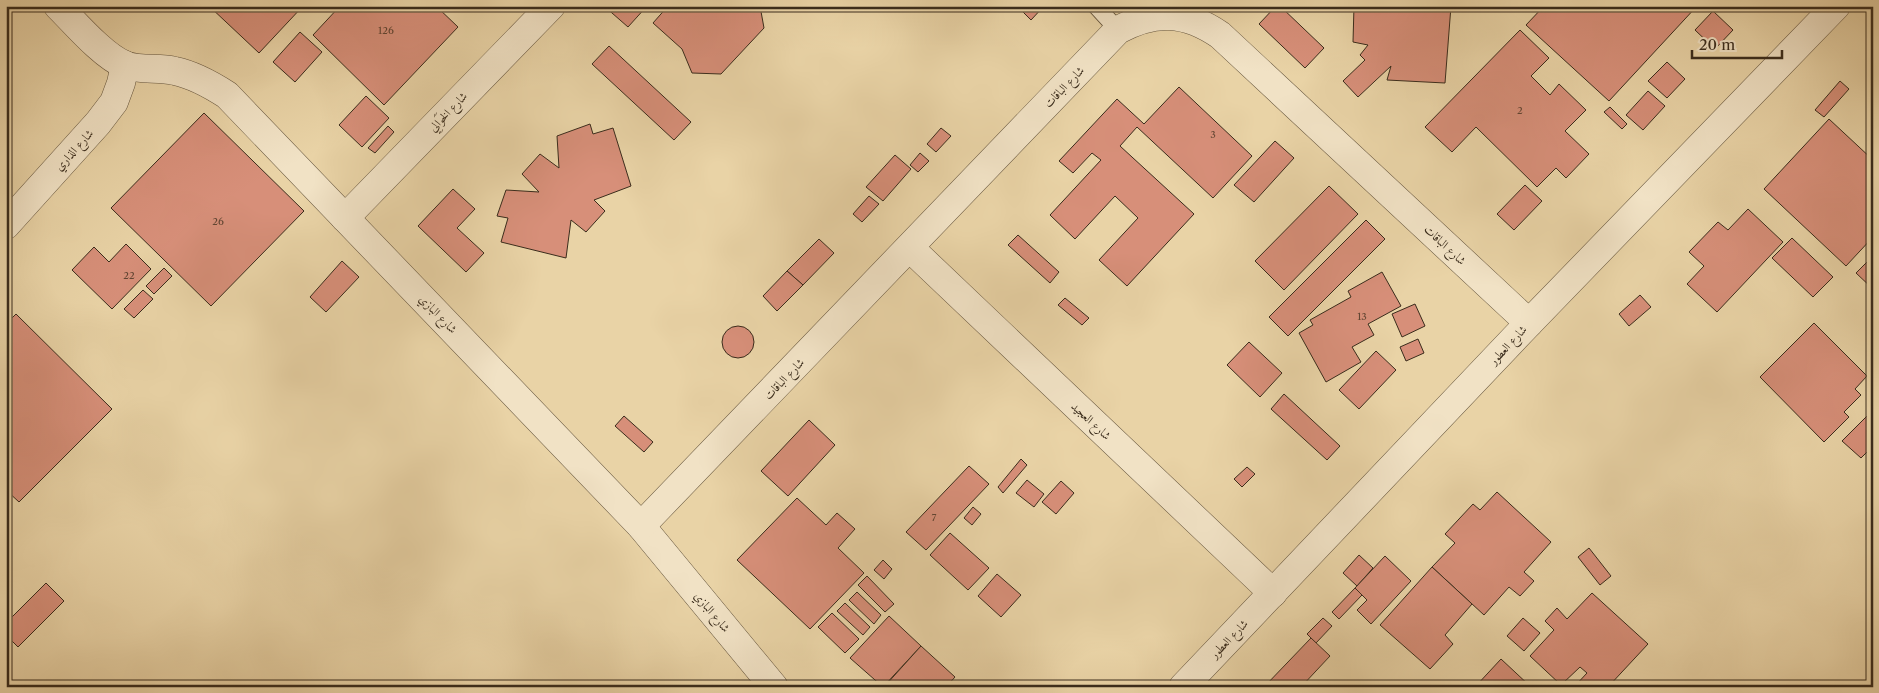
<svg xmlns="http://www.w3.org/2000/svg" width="1879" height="693" viewBox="0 0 1879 693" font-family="'Libre Caslon Text',Amiri,serif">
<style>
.building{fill:#d78f79;stroke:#3a2c1c}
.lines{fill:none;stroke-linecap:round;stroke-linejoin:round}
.lane-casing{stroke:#66563e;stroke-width:18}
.street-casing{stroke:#66563e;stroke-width:29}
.lane{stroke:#f1e2c5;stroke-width:16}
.street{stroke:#f1e2c5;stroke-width:28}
.labels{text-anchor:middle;stroke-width:5;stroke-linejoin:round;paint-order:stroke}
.number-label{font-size:10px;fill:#614533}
.street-label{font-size:12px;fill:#3a2c1c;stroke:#f1e2c5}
</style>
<rect width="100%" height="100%" fill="#e9d3a6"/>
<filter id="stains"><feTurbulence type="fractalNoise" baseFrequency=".004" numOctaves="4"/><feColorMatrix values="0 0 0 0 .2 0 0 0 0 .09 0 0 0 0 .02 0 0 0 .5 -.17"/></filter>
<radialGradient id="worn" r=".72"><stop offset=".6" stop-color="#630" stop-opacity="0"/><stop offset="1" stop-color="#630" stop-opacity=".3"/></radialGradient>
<g class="building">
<polygon points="209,6 303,6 259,53"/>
<polygon points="340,6 436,6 458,27 384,105 313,35"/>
<polygon points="604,6 647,6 628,27"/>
<polygon points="668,6 760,6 764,28 721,74 692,73 682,49 653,23"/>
<polygon points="1017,6 1044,6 1031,20"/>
<polygon points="1276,6 1280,6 1324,48 1305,68 1259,24"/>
<polygon points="1354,6 1451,6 1445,83 1387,80 1391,66 1358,97 1343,81 1365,60 1360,55 1368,45 1353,42"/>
<polygon points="1544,6 1697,6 1609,101 1526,25"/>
<polygon points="1713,11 1733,30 1715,49 1695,30"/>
<polygon points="1520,30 1549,58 1531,76 1550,95 1559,84 1586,110 1565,131 1589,154 1566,178 1556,168 1537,187 1476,127 1452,152 1425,127"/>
<polygon points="300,32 322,52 295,82 273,62"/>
<polygon points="609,46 691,122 674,140 592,64"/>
<polygon points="1667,62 1685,79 1667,98 1648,81"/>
<polygon points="1840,81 1849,89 1824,117 1815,110"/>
<polygon points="1179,87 1252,156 1213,198 1137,127 1120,146 1194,214 1127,286 1099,260 1138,218 1115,196 1075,239 1050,215 1101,160 1092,153 1073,173 1059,161 1117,99 1144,124"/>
<polygon points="1648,91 1665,106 1643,130 1626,115"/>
<polygon points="366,96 389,118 362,147 339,125"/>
<polygon points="1610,107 1627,124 1622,129 1604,112"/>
<polygon points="204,113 304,211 211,306 111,208"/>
<polygon points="1829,119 1873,160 1873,237 1846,266 1764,189"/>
<polygon points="590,124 593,134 613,128 631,186 594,200 605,211 586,232 571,220 566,258 501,242 508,218 497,216 506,190 539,192 522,174 540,154 559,168 557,136"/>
<polygon points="388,126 394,132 375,153 368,148"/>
<polygon points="941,128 951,136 936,152 927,144"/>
<polygon points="1275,141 1294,158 1254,202 1234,185"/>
<polygon points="920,153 929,161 918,172 910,165"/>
<polygon points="895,155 911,169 883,201 866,187"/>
<polygon points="1525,185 1542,201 1514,230 1497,214"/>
<polygon points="1329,186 1358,214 1284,290 1255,261"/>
<polygon points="453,189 475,209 457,228 484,253 466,272 418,226"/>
<polygon points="869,196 879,204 862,222 853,214"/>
<polygon points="1748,209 1783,242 1717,312 1687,284 1704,266 1689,252 1718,222 1728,230"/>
<polygon points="1366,220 1385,239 1288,336 1269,317"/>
<polygon points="1018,235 1059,272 1050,283 1008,245"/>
<polygon points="1792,238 1833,277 1813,297 1772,258"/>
<polygon points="819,239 834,253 803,285 787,271"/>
<polygon points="126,244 151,269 112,309 72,270 94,247 109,262"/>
<polygon points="1873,256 1873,289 1856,273"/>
<polygon points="342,261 359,277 326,312 310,297"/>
<polygon points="164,268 172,276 154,294 146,286"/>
<polygon points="787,271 803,285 777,311 763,296"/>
<polygon points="1382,272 1401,306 1368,324 1374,335 1352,347 1361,362 1326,382 1299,333 1313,325 1310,320 1351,297 1348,291"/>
<polygon points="143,290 153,299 134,318 124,309"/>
<polygon points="1640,295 1651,307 1629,326 1619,314"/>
<polygon points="1065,298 1089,318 1082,325 1058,305"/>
<polygon points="1415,304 1425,326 1402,337 1392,314"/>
<polygon points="16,314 112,409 19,502 6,490 6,324"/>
<polygon points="1814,323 1867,376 1855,389 1861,395 1844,412 1849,417 1824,442 1760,377"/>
<circle cx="738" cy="342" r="16"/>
<polygon points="1418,339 1424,353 1406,361 1400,347"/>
<polygon points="1249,342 1282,373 1260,397 1227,365"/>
<polygon points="1376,351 1396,370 1359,409 1339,390"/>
<polygon points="1284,394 1340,446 1327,460 1271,409"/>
<polygon points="1873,410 1873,446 1861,458 1842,441"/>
<polygon points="624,416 653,442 644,452 615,426"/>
<polygon points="809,420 835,445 788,496 761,471"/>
<polygon points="1021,459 1027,465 1003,493 998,487"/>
<polygon points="969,466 989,484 926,550 906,532"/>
<polygon points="1247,467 1255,474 1242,487 1234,479"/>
<polygon points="1027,480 1044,494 1034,507 1016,493"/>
<polygon points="1061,481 1074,493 1056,514 1042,502"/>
<polygon points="1497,492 1551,542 1524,572 1534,581 1520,596 1509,587 1484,615 1432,567 1455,543 1445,534 1473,504 1480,510"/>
<polygon points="797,498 826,525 837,513 855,529 838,548 864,573 810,629 737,560"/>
<polygon points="973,507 981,514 972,525 964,518"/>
<polygon points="950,533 989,568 968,590 930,555"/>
<polygon points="1589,548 1611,576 1600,585 1578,557"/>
<polygon points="1359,555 1373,568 1357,586 1343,573"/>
<polygon points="1385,556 1411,581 1371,624 1357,610 1367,600 1355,588"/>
<polygon points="883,560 892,569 884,579 874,570"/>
<polygon points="1432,567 1472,604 1445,635 1453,644 1430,669 1380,625"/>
<polygon points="997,574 1021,595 1001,617 978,596"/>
<polygon points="867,576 894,604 885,612 858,585"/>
<polygon points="46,583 64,601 18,647 6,635 6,623"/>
<polygon points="1355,588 1362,595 1339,619 1332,612"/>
<polygon points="857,592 881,615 874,624 849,600"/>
<polygon points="1592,593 1648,644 1608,687 1574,687 1587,673 1580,667 1561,685 1530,656 1554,630 1545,621 1557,608 1567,619"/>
<polygon points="845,603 870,627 863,635 837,611"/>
<polygon points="832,613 859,639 845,653 818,627"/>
<polygon points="889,616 921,646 883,687 850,658"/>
<polygon points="1323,618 1332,626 1316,643 1307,634"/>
<polygon points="1523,618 1540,633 1524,651 1507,636"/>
<polygon points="1311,638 1330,656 1301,687 1264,687"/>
<polygon points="921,646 955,677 946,687 884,687"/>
<polygon points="1501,659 1531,687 1475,687"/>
</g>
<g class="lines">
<g class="lane-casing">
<polyline id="lane" points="1096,6 1118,30"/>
</g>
<g class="street-casing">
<g id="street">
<path d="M 58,6 C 75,23 103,56 125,65 C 141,71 158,67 175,71 C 194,75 210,84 227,95 L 641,526 L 774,687"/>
<polyline points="345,218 551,6"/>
<polyline points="6,225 98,123 114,102 121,83 125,65"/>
<polyline points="910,248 1273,593"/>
<path d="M 641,526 L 1118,30 C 1155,10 1185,11 1220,35 L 1529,323"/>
<polyline points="1183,687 1529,323 1836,6"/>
</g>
</g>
<use href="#lane" class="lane"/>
<use href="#street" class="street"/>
</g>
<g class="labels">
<g class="number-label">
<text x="386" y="34">126</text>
<text x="1520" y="114">2</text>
<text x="1213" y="138">3</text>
<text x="218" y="225">26</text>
<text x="129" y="279">22</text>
<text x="1362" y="320">13</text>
<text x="934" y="521">7</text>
</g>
<g class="street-label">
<text transform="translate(1064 87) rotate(-46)" y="4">شارع الباقات</text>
<text transform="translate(448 112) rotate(-46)" y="4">شارع الخَوَالِي</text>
<text transform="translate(74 150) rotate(-48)" y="4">شارع الذاري</text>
<text transform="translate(1445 245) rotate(43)" y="4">شارع الباقات</text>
<text transform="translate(438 314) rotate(46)" y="4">شارع البازي</text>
<text transform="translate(1508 345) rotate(-47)" y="4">شارع العطور</text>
<text transform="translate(784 379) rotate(-46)" y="4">شارع الباقات</text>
<text transform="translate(1091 421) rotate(43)" y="4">شارع العجيد</text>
<text transform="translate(712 612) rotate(50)" y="4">شارع البازي</text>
<text transform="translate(1229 639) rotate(-46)" y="4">شارع العطور</text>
</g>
</g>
<rect width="1879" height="693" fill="none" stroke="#e9d3a6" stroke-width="25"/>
<rect x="8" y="8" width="1864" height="678" fill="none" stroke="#3a2c1c" stroke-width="2.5"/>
<rect x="12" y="12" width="1854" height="668" fill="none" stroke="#3a2c1c"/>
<path d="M1692 50v8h90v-8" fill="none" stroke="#3a2c1c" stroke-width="2.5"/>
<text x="1699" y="50" font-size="15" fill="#3a2c1c" stroke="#f1e2c5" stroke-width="4" paint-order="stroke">20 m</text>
<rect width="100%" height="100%" filter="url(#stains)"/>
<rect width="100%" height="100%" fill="url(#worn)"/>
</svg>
